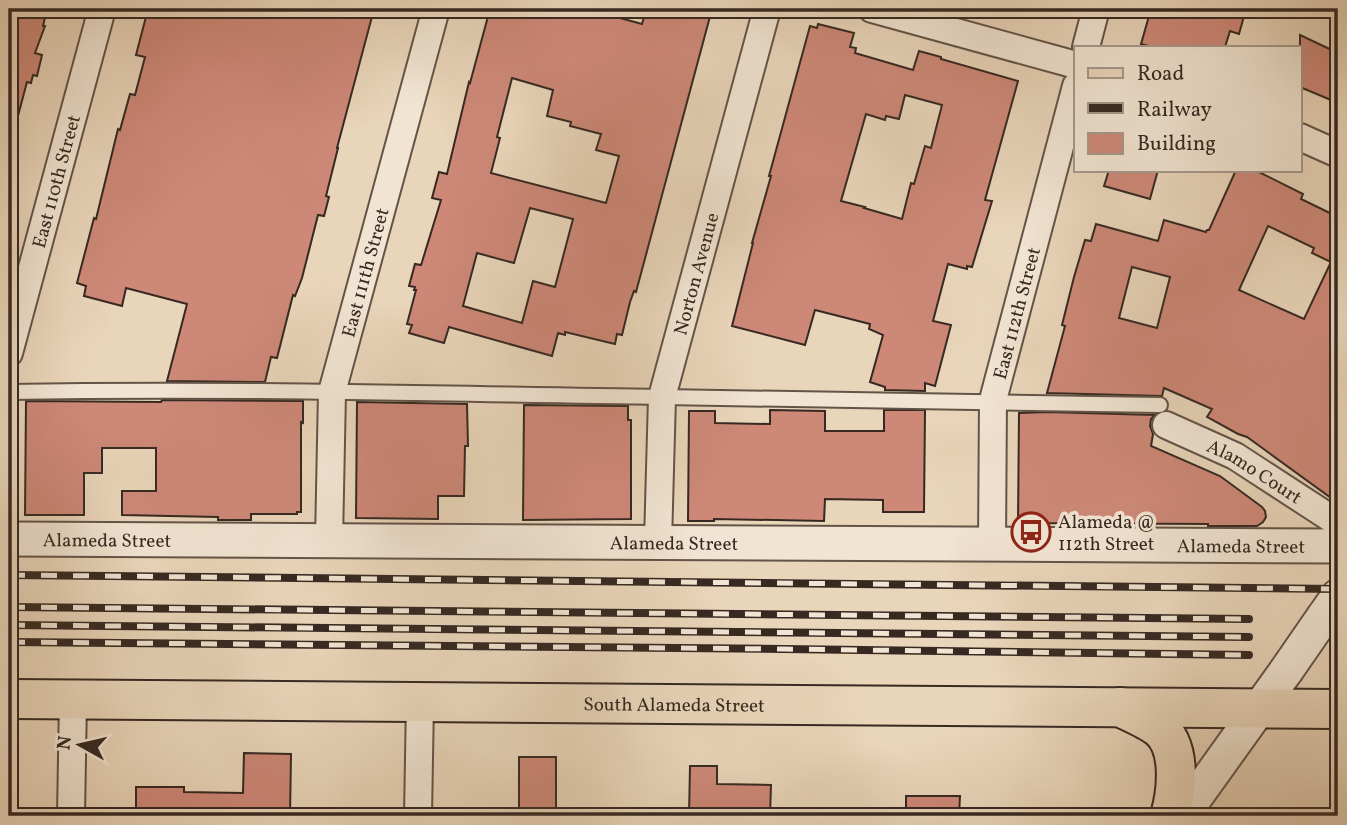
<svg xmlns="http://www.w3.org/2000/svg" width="1347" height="825" viewBox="0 0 1347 825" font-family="Vollkorn,serif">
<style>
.building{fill:#cd8878;stroke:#362922;stroke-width:2;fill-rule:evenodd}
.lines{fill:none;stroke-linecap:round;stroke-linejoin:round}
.service-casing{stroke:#635448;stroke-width:18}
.minor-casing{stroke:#635448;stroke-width:30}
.tertiary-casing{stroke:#635448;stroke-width:37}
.primary-casing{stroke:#362922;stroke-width:42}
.service{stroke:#f1e4d2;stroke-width:14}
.minor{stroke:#f1e4d2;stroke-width:26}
.tertiary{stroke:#f1e4d2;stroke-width:33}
.primary{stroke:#e9d5ba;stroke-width:38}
.rail-casing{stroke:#362922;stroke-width:8}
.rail{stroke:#f1e4d2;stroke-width:5;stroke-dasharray:16;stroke-linecap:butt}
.tertiary-bridge-casing{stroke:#635448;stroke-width:37;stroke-linecap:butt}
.tertiary-bridge{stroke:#f1e4d2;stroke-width:33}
.labels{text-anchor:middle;stroke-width:7;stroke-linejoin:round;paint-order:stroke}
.street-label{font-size:19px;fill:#362922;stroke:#f1e4d2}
.poi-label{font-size:19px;fill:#362922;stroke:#f1e4d2;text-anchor:start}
</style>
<rect width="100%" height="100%" fill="#e9d5ba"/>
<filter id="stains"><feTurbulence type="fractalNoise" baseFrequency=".00286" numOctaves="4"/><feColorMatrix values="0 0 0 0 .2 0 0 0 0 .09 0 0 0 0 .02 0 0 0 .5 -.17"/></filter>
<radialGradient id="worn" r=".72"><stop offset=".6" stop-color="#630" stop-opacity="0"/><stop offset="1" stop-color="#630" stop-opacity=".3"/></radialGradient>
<g class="building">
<polygon points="9,9 47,9 43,26 45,26 35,53 42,55 37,76 33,75 31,83 27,82 15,127 9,126"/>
<polygon points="148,9 195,9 224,16 226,9 238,9 270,17 272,9 374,9 337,148 338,148 326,196 329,197 324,216 318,215 302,278 295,296 293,295 277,358 271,357 265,382 167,381 187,304 126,288 122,306 84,296 86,286 77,283 94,218 96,219 118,129 120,130 130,94 135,95 145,57 136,55"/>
<path d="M 490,9 L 587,9 L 642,24 L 646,9 L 712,9 L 636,292 L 634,291 L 630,302 L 622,335 L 617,334 L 615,344 L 565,332 L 565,335 L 558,333 L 552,356 L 449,327 L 444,343 L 409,333 L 412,325 L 407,324 L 416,290 L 414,290 L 415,287 L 409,286 L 415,264 L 421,265 L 422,262 L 441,200 L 432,198 L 439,172 L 447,174 L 469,82 L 470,83 ZM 512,78 L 553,90 L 547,116 L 571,122 L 570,126 L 601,134 L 596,150 L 619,156 L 606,203 L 491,173 L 500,138 L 497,137 ZM 530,208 L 573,219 L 555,287 L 533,281 L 522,323 L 463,306 L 477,253 L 514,263 Z"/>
<polygon points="1151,9 1246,9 1239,34 1230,31 1225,47 1152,47 1141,44"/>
<path d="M 818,24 L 854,33 L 850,47 L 856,48 L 855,53 L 913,70 L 919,51 L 941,57 L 941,59 L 1018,81 L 985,200 L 992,201 L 972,267 L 967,266 L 967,269 L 948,264 L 933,321 L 951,325 L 935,386 L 925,383 L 925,391 L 885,390 L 885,387 L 870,382 L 883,335 L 869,329 L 870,324 L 815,310 L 805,345 L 732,326 L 753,243 L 752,243 L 771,176 L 769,176 L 810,26 L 817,28 ZM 905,95 L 942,105 L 931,148 L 925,146 L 914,184 L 911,183 L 902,219 L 864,208 L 865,207 L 841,201 L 866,114 L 885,120 L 886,116 L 899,119 Z"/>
<polygon points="1300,35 1338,53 1338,103 1300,87"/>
<polygon points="1109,170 1158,170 1150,199 1104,186"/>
<path d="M 1236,170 L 1255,170 L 1303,194 L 1301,199 L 1338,217 L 1338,503 L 1247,437 L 1238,434 L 1207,417 L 1212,409 L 1164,388 L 1162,396 L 1047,393 L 1065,326 L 1062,325 L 1074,277 L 1085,240 L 1091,241 L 1096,224 L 1158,241 L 1164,220 L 1206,232 L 1207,230 L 1209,230 ZM 1268,226 L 1314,248 L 1312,253 L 1331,262 L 1304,319 L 1239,290 ZM 1132,267 L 1170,277 L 1157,328 L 1119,318 Z"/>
<polygon points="162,400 303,401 303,423 301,422 301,512 297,512 297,514 251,514 251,520 218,520 218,517 122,515 122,491 156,491 156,448 102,448 102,473 84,473 84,515 25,515 26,401 161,402"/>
<polygon points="357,402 467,404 468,446 465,446 464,496 438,496 438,519 356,518"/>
<polygon points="524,405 628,406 628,420 631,420 631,519 523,520"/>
<polygon points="770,410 825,411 825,431 884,431 884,410 925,410 924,512 883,512 883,500 825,499 824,521 714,519 714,521 688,521 689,411 715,411 715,423 770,424"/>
<polygon points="1047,412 1155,415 1151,419 1150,426 1153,434 1151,446 1220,476 1262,507 1265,511 1266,517 1263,522 1257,526 1208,526 1208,524 1018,523 1019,413"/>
<polygon points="244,753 291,754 290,816 136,816 136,787 184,787 184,792 243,793"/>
<rect x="519" y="757" width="37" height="55"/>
<polygon points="690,766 717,766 717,784 771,785 770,816 689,816"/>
<polygon points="906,796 960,796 959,816 906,816"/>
</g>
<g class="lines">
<g class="service-casing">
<path id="service" d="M 9,392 C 227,388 444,394 662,397 C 828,399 994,401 1160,405"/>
</g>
<g class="minor-casing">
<g id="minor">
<polyline points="872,9 1076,65"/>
<polyline points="1086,47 1096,9"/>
<polyline points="1300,137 1338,154"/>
<path id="s1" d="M 9,353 L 102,9"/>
<path id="s2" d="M 1166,425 L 1235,456 L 1338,523"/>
<path id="s3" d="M 329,541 L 332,392 L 436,9"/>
<path id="s4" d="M 658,542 L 662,397 L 767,9"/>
<path id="s5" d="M 992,544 L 993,400 L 1076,86"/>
<polyline points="71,816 73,700"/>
<polyline points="418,816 420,701"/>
</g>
</g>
<g class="tertiary-casing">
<g id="tertiary">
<path id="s6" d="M 9,539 L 1338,546"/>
<polyline points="1324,616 1338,596"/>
<polyline points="1182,816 1286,671"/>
</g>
</g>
<g class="primary-casing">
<g id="primary">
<path id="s7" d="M 9,699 L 1338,709"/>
<path d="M 1120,707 C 1132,713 1149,720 1159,728 C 1182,747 1177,791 1170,816"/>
</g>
</g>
<use href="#service" class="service"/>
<use href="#minor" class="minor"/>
<use href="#tertiary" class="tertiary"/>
<use href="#primary" class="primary"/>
<g class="rail-casing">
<g id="rail">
<polyline points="9,575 1338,589"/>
<polyline points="9,607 1249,619"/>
<polyline points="9,625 1249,637"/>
<polyline points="9,642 783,649 1249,655"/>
</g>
</g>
<use href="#rail" class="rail"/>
<g class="tertiary-bridge-casing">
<polyline id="tertiary-bridge" points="1286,671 1324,616"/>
</g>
<use href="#tertiary-bridge" class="tertiary-bridge"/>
</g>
<defs>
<g id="bus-ring" transform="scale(2.0125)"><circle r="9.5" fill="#f1e4d2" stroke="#8f2418" stroke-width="1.5"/><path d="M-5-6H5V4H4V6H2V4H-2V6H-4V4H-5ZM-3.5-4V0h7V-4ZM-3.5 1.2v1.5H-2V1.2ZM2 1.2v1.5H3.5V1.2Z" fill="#8f2418"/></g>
</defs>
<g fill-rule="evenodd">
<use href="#bus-ring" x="1031" y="532"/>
</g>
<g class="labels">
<g class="street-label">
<text dy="7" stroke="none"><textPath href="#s1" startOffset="178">East 110th Street</textPath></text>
<text dy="7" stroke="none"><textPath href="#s3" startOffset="273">East 111th Street</textPath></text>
<text dy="7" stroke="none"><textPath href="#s4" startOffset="273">Norton Avenue</textPath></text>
<text dy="7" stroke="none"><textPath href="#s5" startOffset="234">East 112th Street</textPath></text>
<text dy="7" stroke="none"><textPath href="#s2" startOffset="100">Alamo Court</textPath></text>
<text dy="7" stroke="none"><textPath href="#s6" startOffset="98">Alameda Street</textPath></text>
<text dy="7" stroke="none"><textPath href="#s6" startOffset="665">Alameda Street</textPath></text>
<text dy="7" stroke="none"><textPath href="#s6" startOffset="1232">Alameda Street</textPath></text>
<text dy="7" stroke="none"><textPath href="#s7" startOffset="665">South Alameda Street</textPath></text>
</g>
<g class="poi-label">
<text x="1058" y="528">Alameda @<tspan x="1058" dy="22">112th Street</tspan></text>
</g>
</g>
<rect width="1347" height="825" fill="none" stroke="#e9d5ba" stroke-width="35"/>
<rect x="10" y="10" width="1326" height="804" fill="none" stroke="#362922" stroke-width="3.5"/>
<rect x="18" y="18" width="1312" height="790" fill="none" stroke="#362922" stroke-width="2"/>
<rect x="1074" y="46" width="228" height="126" fill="#f1e4d2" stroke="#a6998c" stroke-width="2"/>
<rect x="1088" y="68" width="35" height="10" fill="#e9d5ba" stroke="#a6998c" stroke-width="2"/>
<text x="1137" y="80" font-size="21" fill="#362922">Road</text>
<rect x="1088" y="103" width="35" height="10" fill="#362922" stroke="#a6998c" stroke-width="2"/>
<text x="1137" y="116" font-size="21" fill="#362922">Railway</text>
<rect x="1088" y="133" width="35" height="21" fill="#cd8878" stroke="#a6998c" stroke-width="2"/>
<text x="1137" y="150" font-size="21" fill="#362922">Building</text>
<g transform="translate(80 745) rotate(278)" stroke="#f1e4d2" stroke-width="5" paint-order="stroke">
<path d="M0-5L12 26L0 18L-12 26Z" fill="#362922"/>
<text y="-10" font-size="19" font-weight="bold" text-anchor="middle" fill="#362922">N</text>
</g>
<rect width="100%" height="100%" filter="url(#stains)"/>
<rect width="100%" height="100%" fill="url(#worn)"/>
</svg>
